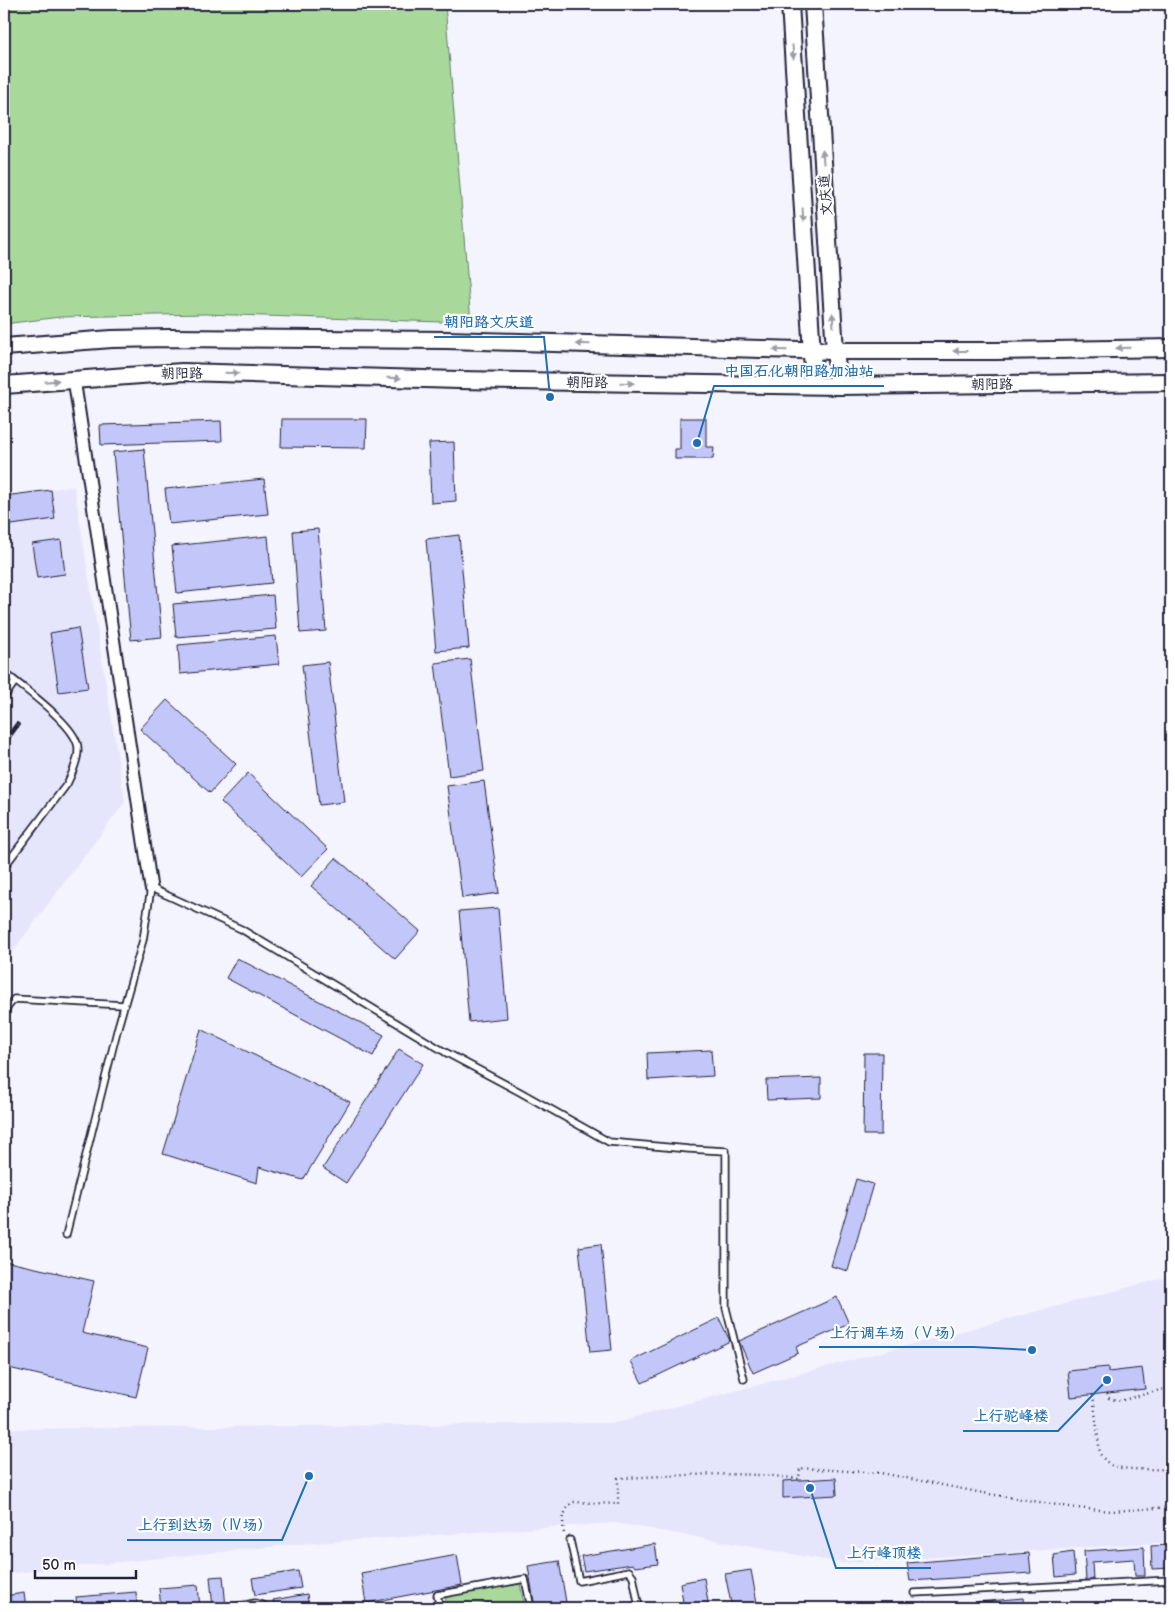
<svg xmlns="http://www.w3.org/2000/svg" width="1175" height="1612" viewBox="0 0 1175 1612" font-family="'Balsamiq Sans','LXGW WenKai TC',sans-serif">
<style>
.built{fill:#e5e6fc}
.green{fill:#a8d99a;stroke:#657e6a}
.building{fill:#c3c6f8;stroke:#22223b}
.lines{fill:none;stroke-linecap:round;stroke-linejoin:round}
.service-casing{stroke:#22223b;stroke-width:9}
.minor-casing{stroke:#22223b;stroke-width:15}
.secondary-casing{stroke:#22223b;stroke-width:20}
.path{stroke:#22223b;stroke-width:2.5;stroke-dasharray:1 4;stroke-linecap:butt}
.service{stroke:#fff;stroke-width:5.5}
.minor{stroke:#fff;stroke-width:11}
.secondary{stroke:#fff;stroke-width:16}
.rail-casing{stroke:#22223b;stroke-width:5.5}
.rail{stroke:#fff;stroke-width:4;stroke-dasharray:11;stroke-linecap:butt}
.oneway{fill:#9c9ca7}
.labels{text-anchor:middle;stroke-width:4.5;stroke-linejoin:round;paint-order:stroke}
.street-label{font-size:14px;fill:#22223b;stroke:#fff}
.leader{fill:none;stroke:#1f6fb2;stroke-width:2}
.callout-dot{fill:#1f6fb2;stroke:#fff;stroke-width:2}
.callout-label{font-size:15px;text-anchor:middle;font-weight:bold;fill:#1f6fb2;stroke:#fff;stroke-width:4.5;stroke-linejoin:round;paint-order:stroke}
</style>
<rect width="100%" height="100%" fill="#f3f4fe"/>
<filter id="ink" filterUnits="userSpaceOnUse"><feTurbulence type="fractalNoise" baseFrequency=".02" numOctaves="2"/><feDisplacementMap in="SourceGraphic" scale="10" xChannelSelector="R" yChannelSelector="G"/><feConvolveMatrix kernelMatrix="1 2 1 2 8 2 1 2 1" color-interpolation-filters="sRGB"/></filter>
<g filter="url(#ink)">
<g class="built">
<polygon points="74,486 125,802 4,963 4,496"/>
<polygon points="1171,1276 1171,1542 842,1563 616,1523 298,1544 4,1574 4,1429 613,1423"/>
</g>
<g class="green">
<polygon points="4,4 445,4 471,323 205,314 60,317 4,324"/>
<polygon points="520,1584 525,1608 447,1608 445,1595"/>
</g>
<g class="building">
<polygon points="680,418 706,418 706,447 714,447 713,459 675,459 675,449 680,449"/>
<polygon points="282,419 367,419 366,448 281,447"/>
<polygon points="221,421 222,441 101,445 100,425"/>
<polygon points="454,442 456,501 431,503 429,443"/>
<polygon points="144,449 162,637 131,640 113,452"/>
<polygon points="264,479 268,514 169,524 165,489"/>
<polygon points="51,490 55,519 4,526 4,496"/>
<polygon points="318,529 326,631 300,633 293,531"/>
<polygon points="459,535 469,648 436,651 426,539"/>
<polygon points="268,536 272,583 177,593 172,546"/>
<polygon points="61,540 65,574 37,578 32,544"/>
<polygon points="273,595 276,629 176,637 173,604"/>
<polygon points="78,628 88,688 59,692 50,633"/>
<polygon points="276,636 279,664 180,674 178,645"/>
<polygon points="470,659 484,771 449,776 435,663"/>
<polygon points="328,662 344,802 319,805 302,665"/>
<polygon points="167,700 236,764 210,793 140,729"/>
<polygon points="248,773 328,849 301,877 221,802"/>
<polygon points="484,781 499,893 462,898 447,786"/>
<polygon points="336,858 420,931 395,959 311,886"/>
<polygon points="498,908 507,1018 469,1022 459,911"/>
<polygon points="237,958 384,1035 373,1056 226,978"/>
<polygon points="201,1029 350,1102 303,1180 259,1167 257,1183 163,1154"/>
<polygon points="399,1049 423,1064 346,1183 323,1168"/>
<polygon points="711,1050 713,1076 648,1080 647,1053"/>
<polygon points="864,1053 882,1053 881,1135 863,1135"/>
<polygon points="821,1078 821,1098 767,1100 766,1080"/>
<polygon points="856,1179 873,1184 848,1271 831,1266"/>
<polygon points="601,1244 612,1350 590,1352 579,1247"/>
<polygon points="4,1261 94,1281 82,1333 148,1348 136,1397 4,1367"/>
<polygon points="837,1297 849,1324 796,1347 798,1353 753,1373 739,1341"/>
<polygon points="719,1318 730,1341 642,1383 631,1361"/>
<polygon points="1108,1367 1108,1372 1142,1368 1145,1389 1071,1397 1068,1371"/>
<polygon points="836,1478 837,1495 783,1498 783,1481"/>
<polygon points="655,1544 658,1564 635,1567 633,1564 584,1571 581,1556"/>
<polygon points="1171,1545 1171,1568 1152,1569 1151,1546"/>
<polygon points="1144,1547 1145,1576 1135,1576 1134,1559 1092,1562 1093,1580 1086,1580 1084,1551"/>
<polygon points="1073,1552 1075,1575 1056,1577 1054,1555"/>
<polygon points="1029,1553 1031,1573 910,1581 907,1563"/>
<polygon points="457,1555 462,1585 366,1603 361,1573"/>
<polygon points="559,1561 567,1608 535,1608 528,1566"/>
<polygon points="751,1570 758,1608 732,1608 725,1574"/>
<polygon points="298,1571 301,1588 255,1595 252,1578"/>
<polygon points="223,1576 226,1607 213,1608 210,1577"/>
<polygon points="704,1578 709,1608 684,1608 680,1583"/>
<polygon points="198,1585 200,1608 161,1608 159,1588"/>
<polygon points="136,1592 137,1608 77,1608 76,1597"/>
<polygon points="24,1593 26,1608 4,1608 4,1596"/>
<polygon points="307,1594 309,1608 275,1608 273,1600"/>
<polygon points="1023,1598 1024,1608 979,1608 978,1602"/>
<polygon points="924,1602 935,1608 920,1608"/>
<rect x="1050" y="1604" width="21" height="4"/>
</g>
<g class="lines">
<g class="service-casing">
<g id="service">
<path d="M 4,672 C 22,687 70,721 77,743 C 81,754 72,774 67,784 L 4,867"/>
<polyline points="4,697 15,682"/>
<polyline points="4,1012 14,999 124,1005"/>
<polyline points="66,1235 118,1027 143,940 151,888 241,929 445,1052 520,1092 609,1142 689,1149 726,1151 726,1308 744,1379"/>
<polyline points="570,1540 579,1581 629,1571 633,1576 639,1608"/>
<polyline points="914,1593 1171,1580"/>
<polyline points="230,1608 255,1603 263,1605 265,1608"/>
<polyline points="440,1608 437,1595 525,1579 531,1608"/>
</g>
</g>
<g class="minor-casing">
<polyline id="minor" points="74,379 151,888"/>
</g>
<g class="secondary-casing">
<g id="secondary">
<polyline points="790,4 814,385"/>
<polyline points="813,4 835,351 839,386"/>
<polyline points="4,347 112,339 169,338 446,340 835,351 996,351 1171,348"/>
<polyline points="4,385 182,372 459,380 839,386 1171,382"/>
</g>
</g>
<g class="path">
<polyline points="1107,1393 1109,1398 1120,1401 1171,1387"/>
<path d="M 1093,1395 L 1100,1454 C 1103,1458 1106,1462 1111,1465 C 1122,1471 1157,1469 1171,1469"/>
<path d="M 564,1533 C 562,1520 563,1512 572,1502 L 618,1504 L 618,1478 C 678,1476 739,1470 799,1479 L 800,1468 L 881,1473 L 983,1493 L 1076,1508 L 1112,1511 L 1171,1507"/>
<path d="M 479,1608 C 484,1601 492,1601 496,1608"/>
<polyline points="503,1608 521,1605"/>
</g>
<use href="#service" class="service"/>
<use href="#minor" class="minor"/>
<use href="#secondary" class="secondary"/>
<g class="rail-casing">
<polyline id="rail" points="4,743 17,725"/>
</g>
<use href="#rail" class="rail"/>
</g>
<defs><path id="oneway-solid" d="M-6-.8H1V-3.2L6.5 0L1 3.2V.8H-6Z" transform="scale(1.25)"/></defs>
<g class="oneway">
<use href="#oneway-solid" transform="translate(793 52) rotate(86)"/>
<use href="#oneway-solid" transform="translate(823 157) rotate(-94)"/>
<use href="#oneway-solid" transform="translate(803 215) rotate(86)"/>
<use href="#oneway-solid" transform="translate(833 320) rotate(-94)"/>
<use href="#oneway-solid" transform="translate(583 344) rotate(-178)"/>
<use href="#oneway-solid" transform="translate(1123 348) rotate(179)"/>
<use href="#oneway-solid" transform="translate(780 350) rotate(-178)"/>
<use href="#oneway-solid" transform="translate(960 351) rotate(180)"/>
<use href="#oneway-solid" transform="translate(232 373) rotate(1)"/>
<use href="#oneway-solid" transform="translate(394 378) rotate(2)"/>
<use href="#oneway-solid" transform="translate(52 381) rotate(-5)"/>
<use href="#oneway-solid" transform="translate(627 383) rotate(1)"/>
</g>
</g>
<g class="labels">
<g class="street-label">
<text transform="translate(825 195) rotate(-94)" y="5">文庆道</text>
<text transform="translate(182 373) rotate(-1)" y="5">朝阳路</text>
<text transform="translate(587 382) rotate(1)" y="5">朝阳路</text>
<text transform="translate(992 384) rotate(-1)" y="5">朝阳路</text>
</g>
</g>
<path class="leader" d="M550 397L544 337H434M697 443L714 386H884M1032 1350L974 1347H819M1107 1380L1058 1431H963M309 1476L282 1540H127M810 1488L836 1568H931"/>
<g class="callout-dot">
<circle cx="550" cy="397" r="5"/>
<circle cx="697" cy="443" r="5"/>
<circle cx="1032" cy="1350" r="5"/>
<circle cx="1107" cy="1380" r="5"/>
<circle cx="309" cy="1476" r="5"/>
<circle cx="810" cy="1488" r="5"/>
</g>
<g class="callout-label">
<text x="489" y="327">朝阳路文庆道</text>
<text x="799" y="376">中国石化朝阳路加油站</text>
<text x="897" y="1338">上行调车场（Ⅴ场）</text>
<text x="1011" y="1421">上行驼峰楼</text>
<text x="205" y="1530">上行到达场（Ⅳ场）</text>
<text x="884" y="1558">上行峰顶楼</text>
</g>
<rect width="1175" height="1612" fill="none" stroke="#fff" stroke-width="20"/>
<rect x="10" y="10" width="1155" height="1592" fill="none" stroke="#22223b" stroke-width="2" filter="url(#ink)"/>
<path d="M35 1570v8h101v-8" fill="none" stroke="#22223b" stroke-width="2.5"/>
<text x="42" y="1570" font-size="15" fill="#22223b" stroke="#ffffff" stroke-width="4" paint-order="stroke">50 m</text>
</svg>
